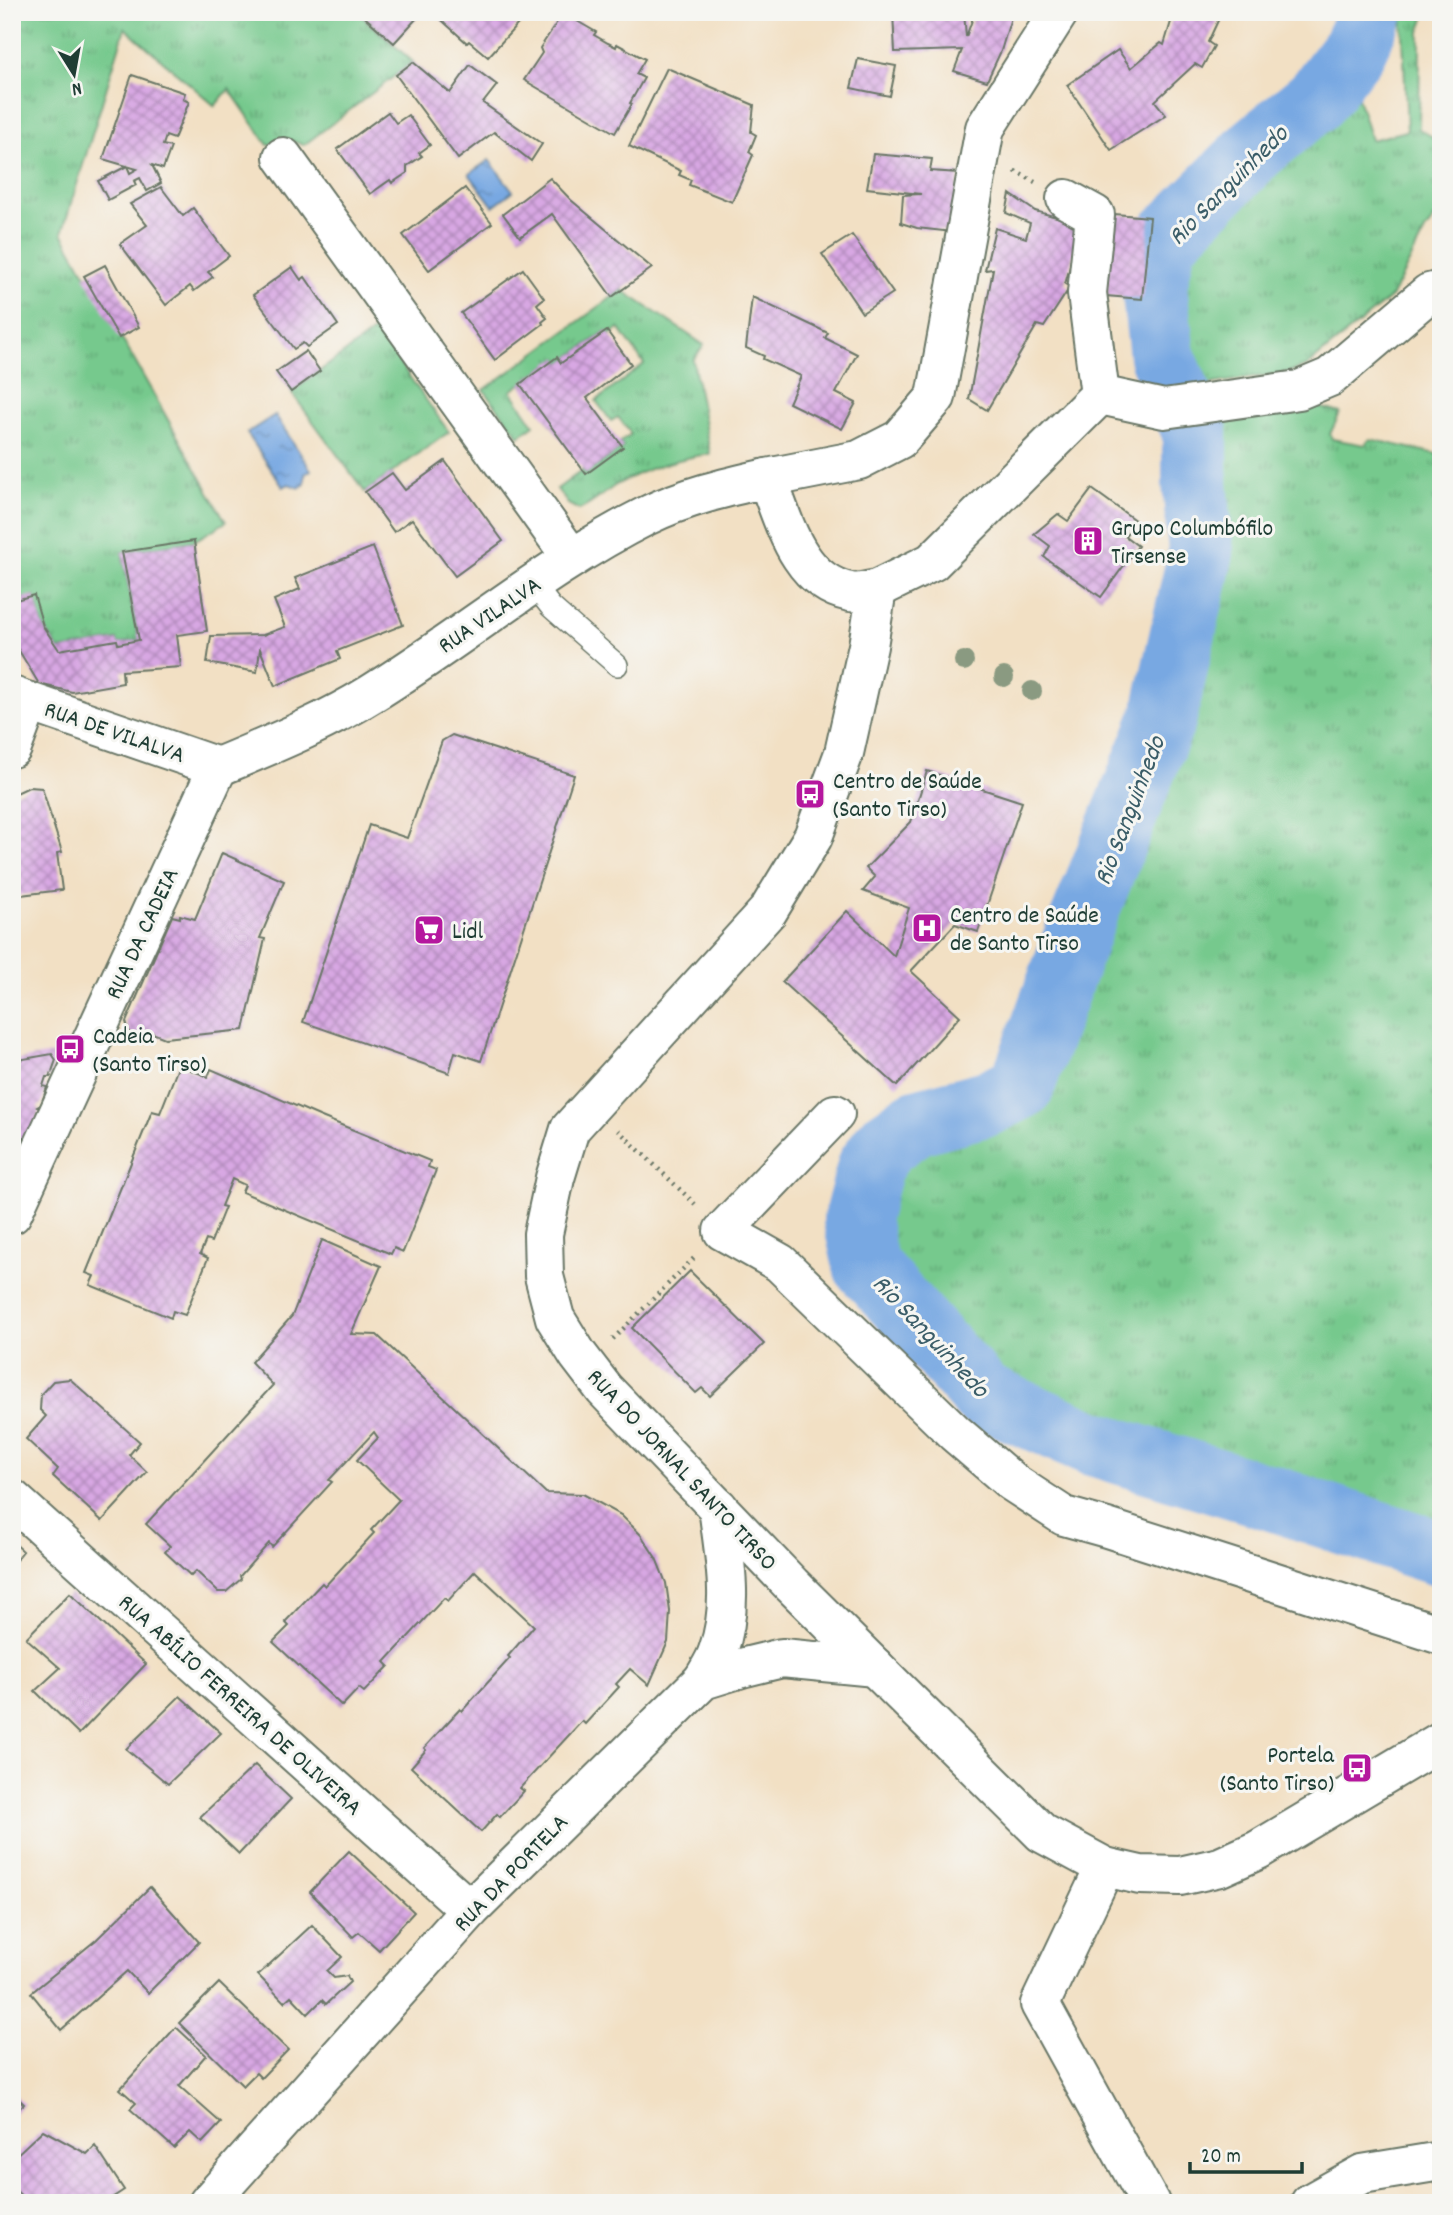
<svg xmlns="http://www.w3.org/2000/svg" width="1453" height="2215" viewBox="0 0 1453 2215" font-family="Dekko,sans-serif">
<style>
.grass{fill:url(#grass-tufts);stroke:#4a8360;stroke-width:2}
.water{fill:url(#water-ripples);stroke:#4c728b;stroke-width:2}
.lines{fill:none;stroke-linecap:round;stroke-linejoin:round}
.river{stroke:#78a8e2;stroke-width:66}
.building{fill:url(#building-cross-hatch)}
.lane-casing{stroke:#697666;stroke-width:24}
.street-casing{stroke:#697666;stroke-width:42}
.secondary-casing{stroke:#697666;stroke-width:42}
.path{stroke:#697666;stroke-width:4.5;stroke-dasharray:2 5;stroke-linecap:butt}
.lane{stroke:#fff;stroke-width:21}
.street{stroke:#fff;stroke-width:38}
.secondary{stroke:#fff;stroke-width:38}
.tree{fill:#8a9a81}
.labels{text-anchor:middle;stroke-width:6;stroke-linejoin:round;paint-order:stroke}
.poi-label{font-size:24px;fill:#1f3d34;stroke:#f6f6f2;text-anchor:start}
.street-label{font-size:24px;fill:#1f3d34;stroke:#f6f6f2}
.water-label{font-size:26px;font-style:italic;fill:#3a5d68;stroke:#f6f6f2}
</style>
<defs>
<pattern id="grass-tufts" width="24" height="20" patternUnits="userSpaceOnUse" patternTransform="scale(1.75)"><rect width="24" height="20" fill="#76c98d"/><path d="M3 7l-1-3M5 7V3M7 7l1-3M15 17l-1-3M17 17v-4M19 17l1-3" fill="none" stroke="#60a474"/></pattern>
<pattern id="water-ripples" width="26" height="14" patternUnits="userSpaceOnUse" patternTransform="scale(1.75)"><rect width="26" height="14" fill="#78a8e2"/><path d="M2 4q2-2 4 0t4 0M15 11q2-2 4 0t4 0" fill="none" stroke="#628ab8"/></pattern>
<pattern id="building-cross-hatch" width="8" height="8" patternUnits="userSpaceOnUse" patternTransform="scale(1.75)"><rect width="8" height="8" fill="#d8a7e3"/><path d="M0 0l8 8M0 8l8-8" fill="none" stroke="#af89b9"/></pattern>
</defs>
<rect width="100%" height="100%" fill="#f6f6f2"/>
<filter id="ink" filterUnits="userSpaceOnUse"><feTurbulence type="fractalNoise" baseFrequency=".0143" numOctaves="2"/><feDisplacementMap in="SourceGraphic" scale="14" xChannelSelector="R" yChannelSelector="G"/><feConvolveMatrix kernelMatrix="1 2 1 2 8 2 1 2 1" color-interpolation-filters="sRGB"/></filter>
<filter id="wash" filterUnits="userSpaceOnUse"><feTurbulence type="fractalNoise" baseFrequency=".00686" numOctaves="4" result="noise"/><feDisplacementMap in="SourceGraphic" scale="28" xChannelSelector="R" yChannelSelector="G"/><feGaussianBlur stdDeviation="1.57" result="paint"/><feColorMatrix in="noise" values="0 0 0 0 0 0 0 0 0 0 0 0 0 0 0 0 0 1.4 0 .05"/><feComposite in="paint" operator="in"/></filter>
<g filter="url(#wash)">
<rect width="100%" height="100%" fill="#f2e0c4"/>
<g class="grass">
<polygon points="12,12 357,12 413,62 304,145 286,139 268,145 229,89 215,106 125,28 62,233 226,522 194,541 122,552 139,640 118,644 117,640 59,650 43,626 34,596 12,601"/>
<polygon points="1380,12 1390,12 1352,78 1371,140 1407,131 1402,12 1426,12 1420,32 1419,129 1441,142 1441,211 1426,229 1392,296 1307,366 1289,372 1184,388 1170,354 1163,291 1172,243 1259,157 1318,109 1357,60"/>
<path d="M 622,290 L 704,345 L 693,360 L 710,454 C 678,458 645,469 616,485 C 604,493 593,504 579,510 L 568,504 L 557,489 L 583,470 L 586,474 L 623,447 L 620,442 L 631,434 L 618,417 L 611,421 L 596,401 L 644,364 L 619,328 L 610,335 L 606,331 L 561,363 L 557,358 L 511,391 L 534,425 L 519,436 L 484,390 Z"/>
<polygon points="376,330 449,432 365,492 291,392"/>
<polygon points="1306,403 1340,413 1330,434 1332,439 1365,445 1370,439 1441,455 1441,1544 1098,1433 985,1388 884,1275 865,1231 874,1180 887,1153 919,1131 989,1112 1030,1094 1172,719 1209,552 1203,433 1198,418"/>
</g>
<g class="water">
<polygon points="489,160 513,191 493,206 469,174"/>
<polygon points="275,415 311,470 305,474 305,484 299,488 289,484 283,487 247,433"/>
</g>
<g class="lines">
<polyline class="river" points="1371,12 1354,49 1316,99 1257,148 1164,241 1154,286 1162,356 1195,432 1195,483 1201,552 1164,717 1081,924 1022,1086 988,1103 917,1122 885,1144 870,1166 856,1220 866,1266 983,1396 1092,1443 1266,1496 1441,1554"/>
</g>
<g id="blocks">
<g class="building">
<polygon points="359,12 410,12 417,18 394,43"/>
<polygon points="437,12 529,12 488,57 469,41 467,43 435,14"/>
<polygon points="893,12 964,12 966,37 975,12 1012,14 1001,51 987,81 954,71 962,50 895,52"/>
<polygon points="1174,12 1222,12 1208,42 1214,46 1202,68 1195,64 1155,101 1166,115 1111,150 1067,85 1118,50 1131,68 1161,43 1164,45"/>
<polygon points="563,13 596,32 594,35 608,43 616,47 617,44 645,59 636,74 644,78 630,103 632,104 615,133 524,80 542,53 540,48"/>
<polygon points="858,59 896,66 890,96 851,88"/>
<polygon points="413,62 450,93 470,65 497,85 483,103 542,144 531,161 494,132 458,159 396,75"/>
<polygon points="667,68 754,105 751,132 756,135 749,152 753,155 732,202 689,185 691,180 679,175 681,171 629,146"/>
<polygon points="132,75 185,93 183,99 189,102 174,139 166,136 163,145 171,147 163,169 152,165 161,183 147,191 140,178 134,181 136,185 108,200 98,181 127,166 130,173 137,169 103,159"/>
<polygon points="388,112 396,123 408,115 430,145 419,153 422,156 407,166 407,173 392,183 390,180 370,194 337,149"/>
<polygon points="873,154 932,159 930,171 959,173 952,232 917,228 901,223 903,195 921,194 867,188"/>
<polygon points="550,178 571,200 652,268 612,297 552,214 520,237 503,214"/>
<polygon points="161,187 183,216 193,208 229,256 208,272 213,277 194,291 190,286 166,305 120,244 147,225 130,204"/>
<polygon points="465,188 492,223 429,270 403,235"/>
<polygon points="1010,194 1035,211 1082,224 1065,284 1070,287 1044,327 1037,325 987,410 969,399 993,269 985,270 995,228 1026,238 1030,223 1006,213"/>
<polygon points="1114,214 1150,217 1142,299 1106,296"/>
<polygon points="852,235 893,293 862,313 822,254"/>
<polygon points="105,265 139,327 119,338 84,276"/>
<polygon points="292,267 301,280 305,277 338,325 307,347 303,343 294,349 253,295"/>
<polygon points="523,269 544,298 537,304 547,318 542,322 543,324 495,360 461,313"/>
<polygon points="752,297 828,333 825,338 857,354 836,393 856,403 842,429 789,403 801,376 763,359 764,356 746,348"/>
<polygon points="607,331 631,364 587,398 623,447 586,474 520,384 557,357 561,363"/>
<polygon points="306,351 320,371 291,392 276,372"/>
<polygon points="445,461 503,541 455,576 412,519 394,532 365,492 392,473 405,490"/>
<polygon points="1092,489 1136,521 1125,536 1138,546 1101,597 1044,557 1050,546 1034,534 1058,514 1068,521"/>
<polygon points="194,541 207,631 177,635 181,667 122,671 123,683 72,692 39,684 12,639 12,601 34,595 43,626 59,650 117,640 118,644 139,640 122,552"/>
<polygon points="373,547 403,625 337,651 340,659 275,686 260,649 257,672 207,663 211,636 263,635 285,627 274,600 300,589 295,578"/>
<polygon points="452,735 574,775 481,1061 455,1052 449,1073 303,1022 369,825 407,838 442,741"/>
<polygon points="927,771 1022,802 978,932 955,924 911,971 960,1016 897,1086 782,982 847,911 894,956 909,908 863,891 875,877 866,868 911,822"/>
<polygon points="29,787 42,788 62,852 57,853 62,890 12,896 12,795"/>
<polygon points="222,853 284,881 260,938 265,939 244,1030 165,1038 150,1032 131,1037 126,1022 172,916 180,918 180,915 195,919"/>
<polygon points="52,1054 56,1060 50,1077 46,1077 43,1086 47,1087 41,1105 37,1107 40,1109 30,1139 24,1137 12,1172 12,1061"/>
<polygon points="179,1065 208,1077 211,1069 319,1116 430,1161 428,1167 436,1170 403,1252 394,1248 391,1254 242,1192 245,1185 232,1179 221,1206 225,1207 211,1242 206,1240 200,1254 208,1258 185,1315 173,1311 171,1318 90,1285 94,1276 86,1273 152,1111 160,1113"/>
<polygon points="322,1240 381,1266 351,1334 377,1335 546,1493 583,1494 621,1515 641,1535 656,1558 666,1583 670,1611 668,1642 649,1685 630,1669 616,1684 619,1687 585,1724 582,1721 520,1788 524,1791 500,1817 497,1814 481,1832 411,1767 426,1750 424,1748 460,1709 462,1711 510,1658 508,1656 534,1626 475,1571 448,1601 444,1598 385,1662 389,1666 364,1692 359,1688 342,1706 273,1642 289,1626 285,1622 322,1583 325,1586 374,1533 371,1530 399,1500 357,1460 378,1438 374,1432 329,1480 332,1482 272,1547 269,1543 240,1576 241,1579 226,1592 218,1592 196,1571 191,1576 165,1552 170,1546 146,1524 273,1385 251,1362 292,1316"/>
<polygon points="690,1271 764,1344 710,1396 702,1388 696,1393 632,1328"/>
<polygon points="70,1379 140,1442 129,1455 147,1472 102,1521 53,1476 58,1469 26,1439 46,1416 40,1410 41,1394 53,1381"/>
<polygon points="12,1541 23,1551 12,1565"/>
<polygon points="70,1593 146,1664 79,1734 35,1691 60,1668 26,1638"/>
<polygon points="180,1696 221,1733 168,1784 126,1749"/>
<polygon points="255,1765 291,1799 239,1854 200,1817"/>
<polygon points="349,1851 414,1912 379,1950 359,1932 353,1937 310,1892"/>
<polygon points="150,1887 199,1942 148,1993 127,1971 61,2030 31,1993 96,1940"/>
<polygon points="312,1925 342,1957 327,1971 334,1978 347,1976 350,1982 326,2004 322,2000 308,2014 291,1996 284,2002 258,1975"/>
<polygon points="219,1983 288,2050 261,2078 256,2073 243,2086 179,2023"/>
<polygon points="176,2027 206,2055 179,2086 221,2123 202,2143 190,2132 174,2148 130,2109 136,2103 120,2089"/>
<polygon points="12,2092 24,2104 12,2115"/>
<polygon points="43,2130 87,2154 95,2146 124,2190 104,2203 29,2203 12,2187 12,2159"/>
</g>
</g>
</g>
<g filter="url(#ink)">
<use href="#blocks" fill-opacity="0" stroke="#697666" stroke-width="2"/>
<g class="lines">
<g class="lane-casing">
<polyline id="lane" points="533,584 551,607 617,665"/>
</g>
<g class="street-casing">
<g id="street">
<polyline points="283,157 572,558"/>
<polyline points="1066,199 1095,215 1087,293 1100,395"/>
<polyline points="1100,395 1164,409 1299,390 1330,377 1429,293 1441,290"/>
<polyline points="767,478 859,460 900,439 936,397 985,128 1059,12"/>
<polyline points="877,589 932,562 1100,395"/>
<polyline points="12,748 29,702"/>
<polyline points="835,1114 723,1231 780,1263 955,1433 1012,1482 1064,1516 1107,1528 1441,1635"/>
<polyline points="12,1499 470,1910"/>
<polyline points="1105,1867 1040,2004 1150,2203"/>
<polyline points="1310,2203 1362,2174 1441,2161"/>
</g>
</g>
<g class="secondary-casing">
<g id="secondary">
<polyline points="12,696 218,767"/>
<path d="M 218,767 C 270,745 323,724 371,694 C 464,637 548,565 646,516 C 684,497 727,487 767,478 C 784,521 798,582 850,592 C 858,594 869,590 877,589 L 868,646 L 844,753 L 813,837 L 768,911 L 570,1129 L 555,1178 L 543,1234 L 544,1276 L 555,1318 L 578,1355 L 604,1389 L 792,1585 L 1042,1833 L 1105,1867 L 1140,1875 L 1180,1876 L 1220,1867 L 1258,1850 L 1441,1741"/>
<polyline points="12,1214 218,767"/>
<path d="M 703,1680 C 708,1671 715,1661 718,1651 C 735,1605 724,1555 718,1507"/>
<polyline points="208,2203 470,1910 703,1680 745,1667 782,1658 875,1667"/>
</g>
</g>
<g class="path">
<polyline points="1015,171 1035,182"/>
<polyline points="618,1130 695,1204"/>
<polyline points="613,1339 696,1256"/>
</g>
<use href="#lane" class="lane"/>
<use href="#street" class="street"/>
<use href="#secondary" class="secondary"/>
</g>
<g class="tree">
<circle cx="964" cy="661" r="10"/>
<circle cx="1004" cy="677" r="10"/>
<circle cx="1032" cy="691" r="10"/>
</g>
</g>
<defs>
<g id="building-square" transform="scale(1.575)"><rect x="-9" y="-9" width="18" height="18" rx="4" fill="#b5179e" stroke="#f6f6f2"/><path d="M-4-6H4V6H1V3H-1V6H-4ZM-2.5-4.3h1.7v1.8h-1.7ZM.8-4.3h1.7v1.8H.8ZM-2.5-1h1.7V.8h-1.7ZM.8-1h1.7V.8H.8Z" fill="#fff"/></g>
<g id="bus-square" transform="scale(1.575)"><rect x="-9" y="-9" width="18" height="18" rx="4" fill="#b5179e" stroke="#f6f6f2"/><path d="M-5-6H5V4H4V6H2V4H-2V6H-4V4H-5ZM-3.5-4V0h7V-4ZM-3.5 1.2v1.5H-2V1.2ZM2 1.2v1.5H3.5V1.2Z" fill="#fff"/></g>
<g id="hospital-square" transform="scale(1.575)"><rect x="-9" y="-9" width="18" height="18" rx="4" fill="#b5179e" stroke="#f6f6f2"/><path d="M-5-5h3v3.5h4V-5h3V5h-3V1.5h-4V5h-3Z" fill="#fff"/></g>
<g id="supermarket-square" transform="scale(1.575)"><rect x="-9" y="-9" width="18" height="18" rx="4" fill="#b5179e" stroke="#f6f6f2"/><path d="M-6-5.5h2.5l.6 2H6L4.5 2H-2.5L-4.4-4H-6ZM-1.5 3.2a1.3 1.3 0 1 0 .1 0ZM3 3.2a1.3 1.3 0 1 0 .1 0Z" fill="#fff"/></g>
</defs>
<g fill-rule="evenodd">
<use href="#building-square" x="1088" y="541"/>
<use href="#bus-square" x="810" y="794"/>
<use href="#hospital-square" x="927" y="928"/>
<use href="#supermarket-square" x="429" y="930"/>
<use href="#bus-square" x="70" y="1049"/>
<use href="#bus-square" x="1357" y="1768"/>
</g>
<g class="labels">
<g class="poi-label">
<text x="1111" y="535">Grupo Columbófilo<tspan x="1111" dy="28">Tirsense</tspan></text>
<text x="833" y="788">Centro de Saúde<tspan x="833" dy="28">(Santo Tirso)</tspan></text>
<text x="950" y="922">Centro de Saúde<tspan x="950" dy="28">de Santo Tirso</tspan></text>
<text x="452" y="938">Lidl</text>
<text x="93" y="1043">Cadeia<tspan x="93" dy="28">(Santo Tirso)</tspan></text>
<text x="1334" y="1762" text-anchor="end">Portela<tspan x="1334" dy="28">(Santo Tirso)</tspan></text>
</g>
<g class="street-label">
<text transform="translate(489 614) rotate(-34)" y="8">RUA VILALVA</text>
<text transform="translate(115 731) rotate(19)" y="8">RUA DE VILALVA</text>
<text transform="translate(141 933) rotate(-65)" y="8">RUA DA CADEIA</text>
<text transform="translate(683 1469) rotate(47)" y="8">RUA DO JORNAL SANTO TIRSO</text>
<text transform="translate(241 1704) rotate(42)" y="8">RUA ABÍLIO FERREIRA DE OLIVEIRA</text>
<text transform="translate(510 1872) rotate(-46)" y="8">RUA DA PORTELA</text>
</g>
<g class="water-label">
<text transform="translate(1227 184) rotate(-45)" y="9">Rio Sanguinhedo</text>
<text transform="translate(1128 810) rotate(-69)" y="9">Rio Sanguinhedo</text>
<text transform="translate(932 1335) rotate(47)" y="9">Rio Sanguinhedo</text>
</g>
</g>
<rect width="1453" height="2215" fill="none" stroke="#f6f6f2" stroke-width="42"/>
<g transform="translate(74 74) rotate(169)" stroke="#f6f6f2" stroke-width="5" paint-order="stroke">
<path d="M0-5L12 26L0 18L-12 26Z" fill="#1f3d34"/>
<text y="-10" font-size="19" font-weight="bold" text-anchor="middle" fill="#1f3d34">N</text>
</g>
<path d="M1190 2162v10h112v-10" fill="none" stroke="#1f3d34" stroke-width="3.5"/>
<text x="1201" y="2162" font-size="21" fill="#1f3d34" stroke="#f6f6f2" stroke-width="5" paint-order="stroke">20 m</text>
</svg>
